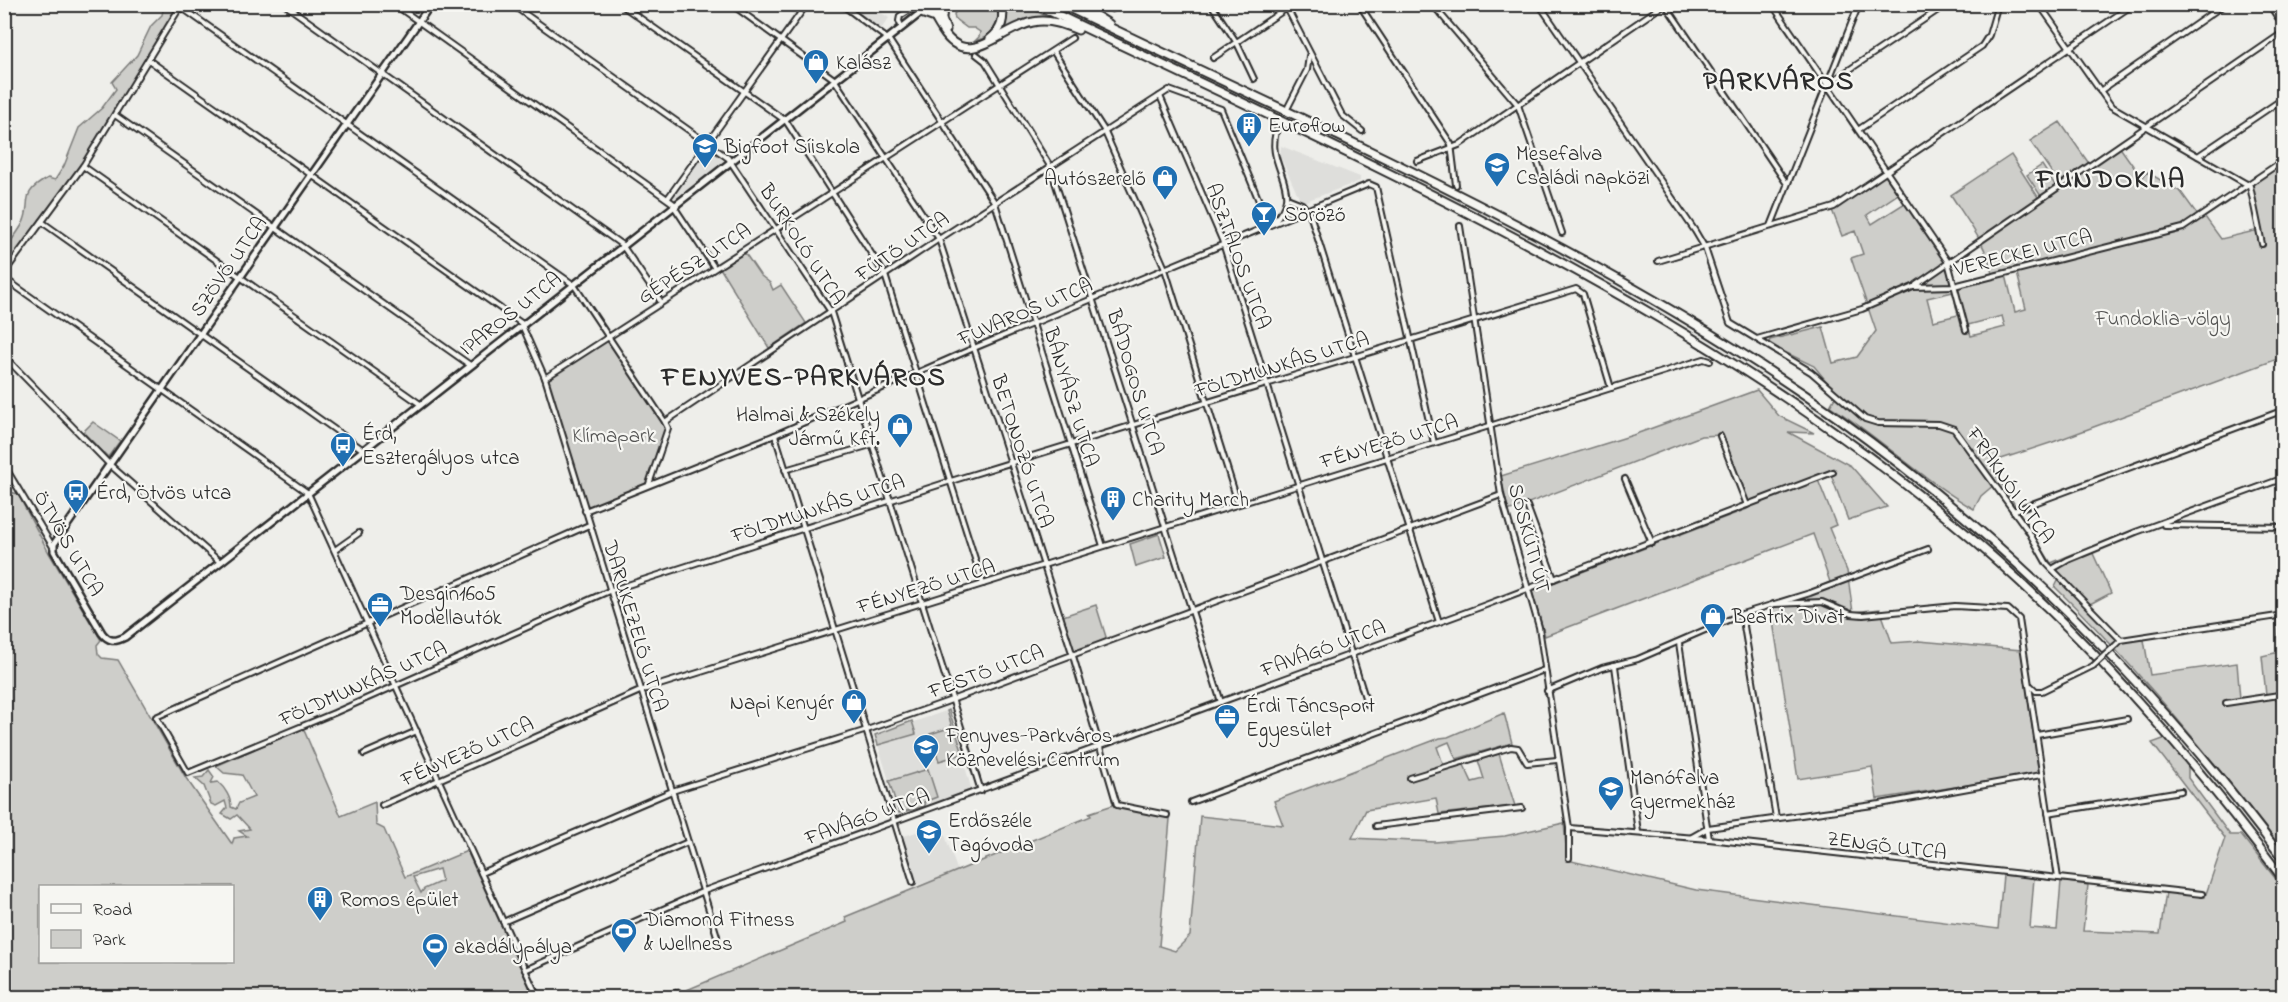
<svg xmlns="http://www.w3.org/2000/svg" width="2288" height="1002" viewBox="0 0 2288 1002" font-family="'Indie Flower',sans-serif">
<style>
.built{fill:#dededb}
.green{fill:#cececa;stroke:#7c7c7a;stroke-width:1.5;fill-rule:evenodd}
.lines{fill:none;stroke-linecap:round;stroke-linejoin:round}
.street-casing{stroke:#2b2b2b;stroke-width:8}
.secondary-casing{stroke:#2b2b2b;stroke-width:10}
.highway-casing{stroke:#2b2b2b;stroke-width:11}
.street{stroke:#f6f6f2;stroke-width:4}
.secondary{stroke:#f6f6f2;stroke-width:5}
.highway{stroke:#f6f6f2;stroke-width:7}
.street-bridge-casing{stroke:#2b2b2b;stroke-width:8;stroke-linecap:butt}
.street-bridge{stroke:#f6f6f2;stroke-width:4}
.labels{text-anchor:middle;stroke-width:4.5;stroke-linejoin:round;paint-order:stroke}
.poi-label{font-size:21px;fill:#2b2b2b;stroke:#f6f6f2;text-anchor:start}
.street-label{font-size:21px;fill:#2b2b2b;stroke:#f6f6f2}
.park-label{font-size:21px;fill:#545453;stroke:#f6f6f2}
.district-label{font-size:27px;font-weight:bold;letter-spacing:1.5px;fill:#2b2b2b;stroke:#f6f6f2}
</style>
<rect width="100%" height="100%" fill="#eeeeea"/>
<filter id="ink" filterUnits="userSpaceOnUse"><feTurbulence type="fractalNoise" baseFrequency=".0167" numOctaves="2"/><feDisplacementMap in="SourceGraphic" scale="12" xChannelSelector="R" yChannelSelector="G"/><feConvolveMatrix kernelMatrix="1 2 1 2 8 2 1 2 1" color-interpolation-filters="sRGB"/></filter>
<g filter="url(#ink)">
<g class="built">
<polygon points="861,5 870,5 889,18 881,29 856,11"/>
<polygon points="1281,146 1360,177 1360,181 1306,201 1300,200 1280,156"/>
<polygon points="709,148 726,163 676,201 673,197"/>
<polygon points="949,710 972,791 899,813 875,735"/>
<polygon points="941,824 958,872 918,885 901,837"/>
</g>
<g class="green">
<path d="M 164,5 L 182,5 L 83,166 L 5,273 C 4,240 7,250 22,225 C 34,203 16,195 48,178 L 55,180 L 64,166 L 79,128 L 102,108 L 116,89 L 112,82 L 137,55 L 151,26 L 162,15 Z"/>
<path d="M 961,5 L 996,5 C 1002,22 993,37 975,41 L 979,37 L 980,32 L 974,28 L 967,28 L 955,19 L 954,14 Z"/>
<polygon points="1004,5 1024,5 1052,19 1002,32 1006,21"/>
<path d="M 2060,122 L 2090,165 L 2119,146 L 2136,170 L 2143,177 L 2147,172 L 2181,192 L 2199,217 L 2239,188 L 2245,188 L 2283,162 L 2283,357 L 2053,442 L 1989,463 L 2051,563 L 2090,547 L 2111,593 L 2088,605 L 2121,637 L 2144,640 L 2150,675 L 2237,663 L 2240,699 L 2266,695 L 2262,656 L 2279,652 L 2275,613 L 2283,612 L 2283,850 C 2212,758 2137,667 2055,587 L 2060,577 L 2049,566 L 2034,537 L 1995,484 L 1981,496 L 1974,509 C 1923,480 1880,438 1830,406 L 1837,394 L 1814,366 L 1768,344 L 1770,340 L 1823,327 L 1833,363 L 1857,357 L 1876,331 L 1851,258 L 1863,254 L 1855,231 L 1842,236 L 1832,210 L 1885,175 L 1898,194 L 1867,215 L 1872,224 L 1905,203 L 1945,262 L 1951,285 L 1992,274 C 1988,246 1966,219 1951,195 L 2011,155 L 2038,197 L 2041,196 L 2027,175 L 2042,165 L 2055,185 L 2059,183 L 2030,141 ZM 2249,188 L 2259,230 L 2221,239 L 2205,217 ZM 2017,273 L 2026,309 L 2015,312 L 2006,275 ZM 1953,292 L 1958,315 L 1933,321 L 1927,298 ZM 2002,316 L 2005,327 L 1971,336 L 1968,325 Z"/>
<polygon points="745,253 760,275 770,283 773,290 781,285 806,323 769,348 720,268"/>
<polygon points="609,337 666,428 647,485 592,507 585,504 547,378"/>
<polygon points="1757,390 1779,416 1814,433 1788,432 1851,466 1887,507 1848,520 1831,475 1818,480 1836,525 1829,528 1847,571 1853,612 1880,609 1892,643 1919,641 2021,650 2039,774 1877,799 1872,767 1798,779 1771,609 1830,582 1813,534 1545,636 1532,591 1747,509 1722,435 1701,436 1508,511 1501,476 1633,435"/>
<polygon points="93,422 120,441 108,457 83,432"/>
<path d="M 10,484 L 13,487 L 10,492 L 18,494 L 22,502 L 49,553 L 101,640 L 97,645 L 98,654 L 102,658 L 118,660 L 186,778 L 232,844 L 234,838 L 247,836 L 239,831 L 250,829 L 237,815 L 231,819 L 222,814 L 227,808 L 225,801 L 216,806 L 211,804 L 204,786 L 195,778 L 203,777 L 209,770 L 214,777 L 211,783 L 218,782 C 225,788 231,798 231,807 L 236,809 L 239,803 L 254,797 L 242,775 L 224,773 L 216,766 L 303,728 L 341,816 L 375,802 L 376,825 L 384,829 L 405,877 L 467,851 L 534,997 L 5,997 L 4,485 ZM 439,869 L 442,881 L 424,889 L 421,893 L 413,877 ZM 40,886 L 232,886 L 232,962 L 40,962 Z"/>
<polygon points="1159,534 1166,557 1136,567 1130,544"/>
<polygon points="1096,605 1107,640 1074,653 1063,616"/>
<polygon points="949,710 963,754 939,761 930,734 952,727 947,711"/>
<polygon points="1504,713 1512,743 1456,759 1449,742 1437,747 1445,769 1464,765 1472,782 1484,779 1478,760 1499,754 1515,806 1439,814 1436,798 1366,810 1352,838 1435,842 1505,836 1564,823 1567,860 1696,890 1998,929 2003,875 2034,878 2030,928 2057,930 2061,881 2088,885 2083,931 2160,934 2166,892 2205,897 2225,838 2152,743 2166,738 2188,765 2188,778 2230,835 2241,835 2283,888 2283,997 668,998 847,922 845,917 1091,816 1089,813 1119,803 1170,819 1159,946 1175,951 1190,936 1200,816 1283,825 1274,801 1440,738 1448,737"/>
<polygon points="912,721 916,734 878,745 875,735"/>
<polygon points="928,769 937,797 924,802 925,806 899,813 889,781"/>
</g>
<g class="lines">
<g class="street-casing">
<g id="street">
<polyline points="284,4 622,245 661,302"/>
<polyline points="394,4 677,206"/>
<polyline points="511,4 728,158 831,312 981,791"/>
<polyline points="620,4 786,121 885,275 983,584"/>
<polyline points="731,4 834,79 939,239 1073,656 1117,805 1167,815"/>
<polyline points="841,4 889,40 995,203 1103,546"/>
<polyline points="1211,4 1237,43 1254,79"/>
<polyline points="1359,4 1451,144 1456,185"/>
<polyline points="1432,4 1518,105 1562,233"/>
<polyline points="1539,4 1695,231 1705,248 1730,323 1811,372 1865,419 1878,423 1939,424 1954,429 2029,532 2047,564 2121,640"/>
<polyline points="1665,4 1787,184"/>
<polyline points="1772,4 1948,262 1966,330"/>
<polyline points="2039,4 2111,106 2250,186 2262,244"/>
<polyline points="2269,4 2284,27"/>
<polyline points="181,7 574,285 665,422"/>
<polyline points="1112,9 1124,4"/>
<polyline points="1288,10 1342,115 1362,131"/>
<polyline points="902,28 899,21 900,16 919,4"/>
<polyline points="1053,51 1104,130 1164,266 1238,503"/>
<polyline points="976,54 985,61 1050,166 1221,702"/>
<polyline points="1213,58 1293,4"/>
<polyline points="150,61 521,323 545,378 717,936"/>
<polyline points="1828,84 1947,4"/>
<polyline points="2100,91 2225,4"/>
<polyline points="1160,96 1222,240 1367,704"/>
<polyline points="1288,107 1307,70 1309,56"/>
<polyline points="115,115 470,365"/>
<polyline points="1858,130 1982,46 1989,35 1998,4"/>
<polyline points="2198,156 2284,98"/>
<polyline points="1417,161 1459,145 1665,4"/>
<polyline points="83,166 420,404"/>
<polyline points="668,198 807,4"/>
<polyline points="1287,198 1302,204 1310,214 1439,622"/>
<polyline points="675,208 714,267"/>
<polyline points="42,222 362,449"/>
<path d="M 1272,223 C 1308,191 1263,166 1277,129"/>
<polyline points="1460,226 1501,495 1539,627 1569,828 1569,858"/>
<polyline points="1771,226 1859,4"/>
<polyline points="1658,261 1834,207 2134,4"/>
<polyline points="4,273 83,166 182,4"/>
<polyline points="4,278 308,493 538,998"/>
<polyline points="1916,285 2284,32"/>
<polyline points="1757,339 1862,309 1913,287 1954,286 2183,228 2284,160"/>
<polyline points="4,356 109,464 220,562"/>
<polyline points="545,378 1072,38"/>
<polyline points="775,435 913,882"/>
<polyline points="1720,436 1747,505"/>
<polyline points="4,465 53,547"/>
<polyline points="785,470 874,444"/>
<polyline points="1625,479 1652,543"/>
<polyline points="649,484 668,428 665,422 939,239 1169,90 1221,109 1269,225"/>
<polyline points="1527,506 1554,579"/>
<polyline points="585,511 775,435 974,348 1369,184 1376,187 1434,443"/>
<polyline points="2013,511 2284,410"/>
<polyline points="589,525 156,717 188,773 334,713 609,591 951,481 1576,289 1583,294 1611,388"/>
<polyline points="2164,525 2284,527"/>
<polyline points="335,550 359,533"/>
<polyline points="2054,568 2068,560 2136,532 2284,478"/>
<polyline points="1774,604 1822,602 1851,614 1863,615 1955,606 2008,609 2019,619 2058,878"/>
<polyline points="1742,614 1776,818"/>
<polyline points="1679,643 1709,839"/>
<polyline points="2116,645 2121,640 2284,615"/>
<polyline points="1615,666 1638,832"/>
<polyline points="2031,686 2036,691 2042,691 2093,666"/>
<polyline points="1547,691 1602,668 1638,659 1742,614 1810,593 1928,549"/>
<polyline points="2226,703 2279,695 2284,690"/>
<polyline points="2037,735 2127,719"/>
<polyline points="364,754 417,731"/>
<polyline points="1410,778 1511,747 1518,748 1527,763 1557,760"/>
<polyline points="1191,802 1544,670"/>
<polyline points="382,805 640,691 1704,359 1710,361"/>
<polyline points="2048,813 2181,791"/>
<polyline points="1376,826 1522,808"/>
<polyline points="1569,828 1709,839 2202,894"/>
<polyline points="1692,837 1708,828 1880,804 2041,775"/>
<polyline points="481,873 672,791 867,730 946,702 1501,495"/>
<polyline points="503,922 688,842"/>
<polyline points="525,970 704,891 1483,606 1833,472"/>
<polyline points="666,998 678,992"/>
</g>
</g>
<g class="secondary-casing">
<path id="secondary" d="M 431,4 L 54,544 L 54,551 L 102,633 C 109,642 115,642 125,637 L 932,4"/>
</g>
<g class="highway-casing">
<g id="highway">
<path d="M 932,4 C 932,15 937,22 942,30 C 968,72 1002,27 1033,22 C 1049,19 1063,24 1078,30"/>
<polyline points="932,4 940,14 946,30"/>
<path d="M 1035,4 C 1351,156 1681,296 1952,522 C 2078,626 2186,749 2284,880"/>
<path d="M 1061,4 C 1322,130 1602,249 1838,418 C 2009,541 2158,691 2284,860"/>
<polyline points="1077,4 1109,24"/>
<polyline points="921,13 935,18"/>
<polyline points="942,17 944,4"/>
<path d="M 990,39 C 1002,30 1005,18 1001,4"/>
</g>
</g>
<use href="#street" class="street"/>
<use href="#secondary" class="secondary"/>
<use href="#highway" class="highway"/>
<g class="street-bridge-casing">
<polyline id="street-bridge" points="2093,666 2116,645"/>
</g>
<use href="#street-bridge" class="street-bridge"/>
</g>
</g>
<defs>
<g id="shop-pin" transform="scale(1.35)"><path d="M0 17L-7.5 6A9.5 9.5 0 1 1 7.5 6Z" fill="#1f6fb2" stroke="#f6f6f2"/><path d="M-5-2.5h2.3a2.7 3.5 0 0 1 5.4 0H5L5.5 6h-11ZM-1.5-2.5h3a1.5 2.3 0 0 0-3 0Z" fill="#fff"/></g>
<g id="building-pin" transform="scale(1.35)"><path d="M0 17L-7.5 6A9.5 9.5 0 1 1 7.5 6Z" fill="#1f6fb2" stroke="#f6f6f2"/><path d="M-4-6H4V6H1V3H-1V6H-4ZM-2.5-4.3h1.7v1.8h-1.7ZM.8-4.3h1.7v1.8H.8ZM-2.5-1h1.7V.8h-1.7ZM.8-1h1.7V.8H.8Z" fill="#fff"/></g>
<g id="school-pin" transform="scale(1.35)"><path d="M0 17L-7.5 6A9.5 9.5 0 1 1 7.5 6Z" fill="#1f6fb2" stroke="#f6f6f2"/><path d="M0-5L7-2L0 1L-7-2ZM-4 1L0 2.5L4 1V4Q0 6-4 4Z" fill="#fff"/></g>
<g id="bar-pin" transform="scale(1.35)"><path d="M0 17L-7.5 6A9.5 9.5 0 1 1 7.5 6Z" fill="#1f6fb2" stroke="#f6f6f2"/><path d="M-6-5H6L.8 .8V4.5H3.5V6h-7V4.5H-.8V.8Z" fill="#fff"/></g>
<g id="bus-pin" transform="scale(1.35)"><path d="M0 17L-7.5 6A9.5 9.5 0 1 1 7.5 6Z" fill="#1f6fb2" stroke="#f6f6f2"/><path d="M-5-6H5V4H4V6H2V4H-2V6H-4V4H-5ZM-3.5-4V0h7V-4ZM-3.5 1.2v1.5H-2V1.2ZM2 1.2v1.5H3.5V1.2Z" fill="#fff"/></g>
<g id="office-pin" transform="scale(1.35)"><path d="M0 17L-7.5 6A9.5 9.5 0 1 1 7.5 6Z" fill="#1f6fb2" stroke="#f6f6f2"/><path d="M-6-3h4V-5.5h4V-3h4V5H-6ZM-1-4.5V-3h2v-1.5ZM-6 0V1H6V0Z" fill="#fff"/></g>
<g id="stadium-pin" transform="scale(1.35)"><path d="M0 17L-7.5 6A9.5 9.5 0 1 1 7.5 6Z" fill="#1f6fb2" stroke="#f6f6f2"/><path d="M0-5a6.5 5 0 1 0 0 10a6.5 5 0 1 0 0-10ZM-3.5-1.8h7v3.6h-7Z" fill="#fff"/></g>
</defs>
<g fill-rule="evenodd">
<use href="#shop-pin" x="816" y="62"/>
<use href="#building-pin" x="1249" y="125"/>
<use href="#school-pin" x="705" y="146"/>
<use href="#school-pin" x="1497" y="165"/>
<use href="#shop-pin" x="1165" y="178"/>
<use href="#bar-pin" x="1264" y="214"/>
<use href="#shop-pin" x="900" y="426"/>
<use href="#bus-pin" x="343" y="445"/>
<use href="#bus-pin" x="76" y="492"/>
<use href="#building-pin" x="1113" y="499"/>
<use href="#office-pin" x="380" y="605"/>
<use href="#shop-pin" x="1713" y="616"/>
<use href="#shop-pin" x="854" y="702"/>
<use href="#office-pin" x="1227" y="717"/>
<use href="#school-pin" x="926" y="747"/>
<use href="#school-pin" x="1611" y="789"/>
<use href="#school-pin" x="929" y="832"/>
<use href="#building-pin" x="320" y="899"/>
<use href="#stadium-pin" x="624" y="931"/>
<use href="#stadium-pin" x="435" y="946"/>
</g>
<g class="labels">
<g class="poi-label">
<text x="836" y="69">Kalász</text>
<text x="1268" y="132">Euroflow</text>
<text x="724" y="153">Bigfoot Síiskola</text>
<text x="1516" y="160">Mesefalva<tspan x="1516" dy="24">Családi napközi</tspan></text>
<text x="1146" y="185" text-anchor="end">Autószerelő</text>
<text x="1284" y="221">Söröző</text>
<text x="880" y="421" text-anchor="end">Halmai &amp; Székely<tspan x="880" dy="24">Jármű Kft.</tspan></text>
<text x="362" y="440">Érd,<tspan x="362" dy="24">Esztergályos utca</tspan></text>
<text x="96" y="499">Érd, Ötvös utca</text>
<text x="1132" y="506">Charity March</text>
<text x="400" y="600">Desgin1605<tspan x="400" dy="24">Modellautók</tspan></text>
<text x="1732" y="623">Beatrix Divat</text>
<text x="834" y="709" text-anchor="end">Napi Kenyér</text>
<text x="1246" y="712">Érdi Táncsport<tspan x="1246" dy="24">Egyesület</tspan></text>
<text x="946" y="742">Fenyves-Parkváros<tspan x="946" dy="24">Köznevelési Centrum</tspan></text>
<text x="1630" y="784">Manófalva<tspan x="1630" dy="24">Gyermekház</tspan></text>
<text x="948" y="827">Erdőszéle<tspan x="948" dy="24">Tagóvoda</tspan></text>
<text x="340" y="906">Romos épület</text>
<text x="644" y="926">Diamond Fitness<tspan x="644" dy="24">&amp; Wellness</tspan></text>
<text x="454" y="953">akadálypálya</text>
</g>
<g class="street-label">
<text transform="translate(803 244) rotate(57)" y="7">BURKOLÓ UTCA</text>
<text transform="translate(902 246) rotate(-34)" y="7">FŰTŐ UTCA</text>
<text transform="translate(2023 252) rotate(-14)" y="7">VERECKEI UTCA</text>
<text transform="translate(1239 256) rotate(70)" y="7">ASZTALOS UTCA</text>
<text transform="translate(694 263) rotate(-33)" y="7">GÉPÉSZ UTCA</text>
<text transform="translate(228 266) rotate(-55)" y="7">SZÖVŐ UTCA</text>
<text transform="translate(1025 311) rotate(-23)" y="7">FUVAROS UTCA</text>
<text transform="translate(510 313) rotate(-38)" y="7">IPAROS UTCA</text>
<text transform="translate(1282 364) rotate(-17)" y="7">FÖLDMUNKÁS UTCA</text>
<text transform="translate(1136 382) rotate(73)" y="7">BÁDOGOS UTCA</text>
<text transform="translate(1072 397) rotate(73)" y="7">BÁNYÁSZ UTCA</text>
<text transform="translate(1389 441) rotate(-17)" y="7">FÉNYEZŐ UTCA</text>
<text transform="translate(1023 451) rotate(72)" y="7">BETONOZÓ UTCA</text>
<text transform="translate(2011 485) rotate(55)" y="7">FRAKNÓI UTCA</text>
<text transform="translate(818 508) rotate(-18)" y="7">FÖLDMUNKÁS UTCA</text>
<text transform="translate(1530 538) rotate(75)" y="7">SÓSKÚTI ÚT</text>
<text transform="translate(69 543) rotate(60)" y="7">ÖTVÖS UTCA</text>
<text transform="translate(926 586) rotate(-17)" y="7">FÉNYEZŐ UTCA</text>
<text transform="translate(636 626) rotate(73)" y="7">DARUKEZELŐ UTCA</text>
<text transform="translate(1323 648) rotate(-20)" y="7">FAVÁGÓ UTCA</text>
<text transform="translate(986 671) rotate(-20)" y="7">FESTŐ UTCA</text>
<text transform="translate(363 683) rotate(-24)" y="7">FÖLDMUNKÁS UTCA</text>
<text transform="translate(467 751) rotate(-24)" y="7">FÉNYEZŐ UTCA</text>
<text transform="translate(867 816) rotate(-20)" y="7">FAVÁGÓ UTCA</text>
<text transform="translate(1887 845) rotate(7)" y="7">ZENGŐ UTCA</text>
</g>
<g class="park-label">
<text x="2163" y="325">Fundoklia-völgy</text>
<text x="614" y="442">Klímapark</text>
</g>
<g class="district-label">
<text x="1779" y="89">PARKVÁROS</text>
<text x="2111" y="187">FUNDOKLIA</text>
<text x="804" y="385">FENYVES-PARKVÁROS</text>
</g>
</g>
<rect width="2288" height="1002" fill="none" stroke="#f6f6f2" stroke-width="24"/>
<rect x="12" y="12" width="2264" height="978" fill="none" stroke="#2b2b2b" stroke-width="2" filter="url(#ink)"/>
<rect x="39" y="885" width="195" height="78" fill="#f6f6f2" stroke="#a5a5a2" stroke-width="1.5"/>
<rect x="51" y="904" width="30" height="9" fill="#f6f6f2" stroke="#a5a5a2" stroke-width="1.5"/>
<text x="93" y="915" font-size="18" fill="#2b2b2b">Road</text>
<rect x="51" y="930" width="30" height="18" fill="#cececa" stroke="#a5a5a2" stroke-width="1.5"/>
<text x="93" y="945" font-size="18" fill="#2b2b2b">Park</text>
</svg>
